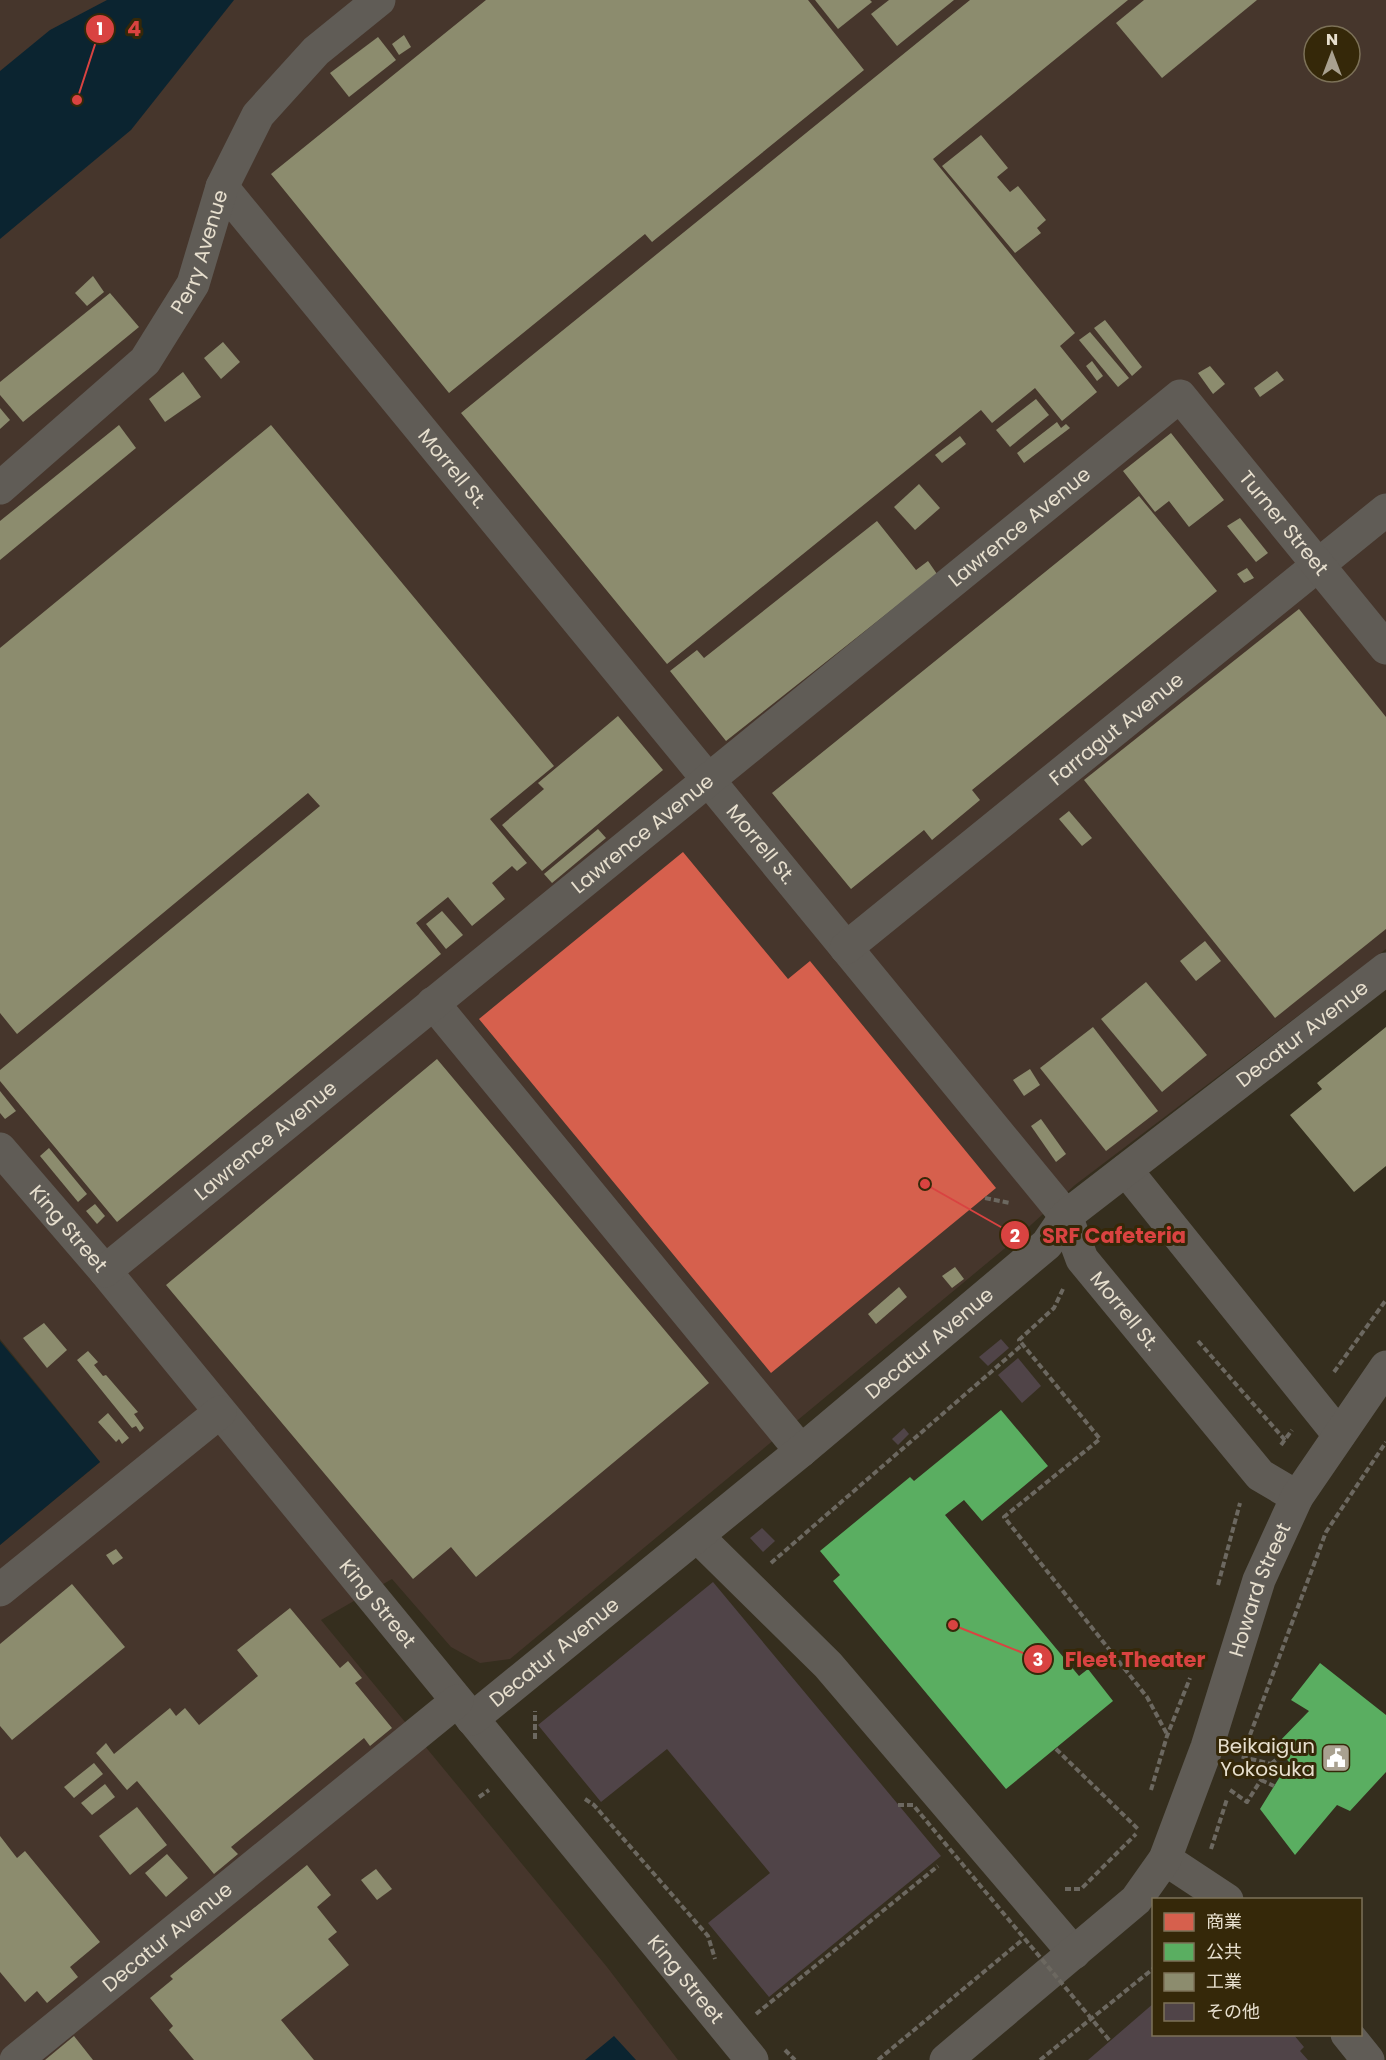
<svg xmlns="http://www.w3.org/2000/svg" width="1386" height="2060" viewBox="0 0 1386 2060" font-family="Poppins,'Noto Sans JP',sans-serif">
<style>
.industrial{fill:#46362c;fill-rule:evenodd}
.water{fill:#0b2430}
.shops{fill:#d6604d}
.public{fill:#5aae61}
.industry{fill:#8c8c6e}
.building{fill:#504448}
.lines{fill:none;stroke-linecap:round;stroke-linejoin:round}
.path{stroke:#6c6860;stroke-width:4;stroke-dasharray:6 3;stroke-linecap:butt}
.minor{stroke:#605c56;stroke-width:33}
.path-bridge{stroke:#6c6860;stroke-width:4;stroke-dasharray:6 3;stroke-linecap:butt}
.labels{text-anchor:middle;stroke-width:6;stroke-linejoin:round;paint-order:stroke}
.street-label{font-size:20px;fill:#e7dfce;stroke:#352809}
.poi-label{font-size:20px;fill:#e7dfce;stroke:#352809;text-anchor:end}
.leader{fill:none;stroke:#d94341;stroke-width:2}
.callout-dot{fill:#d94341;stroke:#352809;stroke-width:2}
.mark-label{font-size:18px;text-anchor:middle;font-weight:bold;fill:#fff}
.callout-label{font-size:21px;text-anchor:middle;font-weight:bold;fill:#d94341;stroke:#352809;stroke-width:6;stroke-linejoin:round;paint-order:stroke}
</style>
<rect width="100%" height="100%" fill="#352e1e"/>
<path class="industrial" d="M 0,0 L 1386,0 L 1386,949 L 1075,1185 L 1010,1244 L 510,1659 L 480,1663 L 451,1647 L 392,1579 L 321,1620 L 607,1967 L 678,2060 L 0,2060 L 0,1545 L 100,1462 L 0,1339 ZM 1314,36 L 1350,36 L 1350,72 L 1314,72 Z"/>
<g class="water">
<polygon points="107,0 234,0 131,130 0,239 0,71 50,30"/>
<polygon points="0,1341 100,1462 0,1545"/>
<polygon points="614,2036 636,2060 585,2060"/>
</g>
<polygon class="shops" points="683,852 788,979 810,961 996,1188 771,1373 479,1019"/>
<g class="public">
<polygon points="1001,1410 1048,1466 982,1521 964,1500 945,1515 1079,1676 1088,1669 1113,1701 1006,1789 833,1581 840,1575 820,1551 910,1477 914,1481"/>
<polygon points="1320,1663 1386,1715 1386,1772 1350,1811 1337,1805 1295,1855 1260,1809 1289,1762 1275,1746 1309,1711 1291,1700"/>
</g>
<g class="industry">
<polygon points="486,0 808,0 864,70 652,242 645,234 449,393 271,174"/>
<polygon points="815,0 870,0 872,2 838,29"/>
<polygon points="889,0 954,0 897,46 871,14"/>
<polygon points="970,0 1128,0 933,159 1075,333 1060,346 1097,392 1062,421 1035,388 992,423 981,410 667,664 461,413"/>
<polygon points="1144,0 1257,0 1162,78 1116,23"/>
<polygon points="404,35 411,47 399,55 392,44"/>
<polygon points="378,37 396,60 349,97 330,73"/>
<polygon points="981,135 1008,168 997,177 1010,192 1018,186 1046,220 1037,228 1041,233 1015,253 942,166"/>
<polygon points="93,276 104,292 87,306 75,293"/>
<polygon points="110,293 139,327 23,422 0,395 0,382"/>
<polygon points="1105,320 1142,367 1132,376 1094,328"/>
<polygon points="1090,332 1129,378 1118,387 1079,340"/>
<polygon points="223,342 240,362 221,379 204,358"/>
<polygon points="1092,361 1103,376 1097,381 1086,366"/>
<polygon points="1210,366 1225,384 1213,394 1198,373"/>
<polygon points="1277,371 1284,380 1260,397 1254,388"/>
<polygon points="183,372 201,397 165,422 149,399"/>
<polygon points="1036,399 1049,415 1010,447 996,430"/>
<polygon points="0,408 10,420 0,429"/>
<polygon points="1057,422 1061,428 1066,424 1070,428 1024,463 1017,453"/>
<polygon points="119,425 136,448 0,560 0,521"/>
<polygon points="271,425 554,766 490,819 527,863 517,871 512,866 492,883 505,899 472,926 448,897 416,923 441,954 117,1222 0,1081 0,1070 320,806 308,793 17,1034 0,1013 0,648"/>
<polygon points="1171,433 1224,500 1189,527 1169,501 1155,512 1123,471"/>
<polygon points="960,436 966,444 942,463 935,455"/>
<polygon points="919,484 940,508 915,530 894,507"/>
<polygon points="1139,496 1217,591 972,790 980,800 932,840 924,830 851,889 772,793"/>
<polygon points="1240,518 1268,553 1256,562 1227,526"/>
<polygon points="877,521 916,570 928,561 937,574 726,741 670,671 697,650 704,658"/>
<polygon points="1247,568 1254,578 1244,583 1237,574"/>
<polygon points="1299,609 1386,717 1386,929 1275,1018 1084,780"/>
<polygon points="618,716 663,770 542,871 502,825 544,789 538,783"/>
<polygon points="1069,811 1092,838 1082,846 1059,819"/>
<polygon points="598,829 606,838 552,883 544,874"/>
<polygon points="442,911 463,935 446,949 426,924"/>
<polygon points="1205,941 1221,961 1196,981 1180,961"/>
<polygon points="1146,982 1207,1055 1162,1092 1101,1019"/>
<polygon points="1093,1027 1158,1111 1106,1151 1040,1068"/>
<polygon points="1386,1027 1386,1166 1354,1192 1290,1115 1322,1089 1317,1083"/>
<polygon points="437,1059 709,1383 476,1577 451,1547 413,1579 166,1285"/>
<polygon points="1030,1069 1040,1085 1024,1096 1013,1080"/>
<polygon points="0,1091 16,1111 5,1119 0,1113"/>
<polygon points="1041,1119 1066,1154 1056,1162 1031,1126"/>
<polygon points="49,1148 87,1194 78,1202 40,1156"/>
<polygon points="95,1204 105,1216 97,1224 86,1211"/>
<polygon points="955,1267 964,1279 952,1288 942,1276"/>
<polygon points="899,1287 907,1297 876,1324 868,1314"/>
<polygon points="44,1323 67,1350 47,1368 23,1338"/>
<polygon points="88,1351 98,1362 94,1365 103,1376 106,1375 138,1412 134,1414 144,1428 140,1432 136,1426 132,1428 77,1360"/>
<polygon points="108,1413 129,1438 122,1444 119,1439 116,1442 98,1422"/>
<polygon points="116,1549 123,1558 113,1565 106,1555"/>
<polygon points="72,1584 125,1647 12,1740 0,1726 0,1644"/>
<polygon points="290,1608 340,1668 348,1661 362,1678 355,1683 392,1728 370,1746 364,1738 231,1847 238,1854 214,1874 137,1781 127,1790 96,1753 106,1743 114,1754 170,1708 176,1716 185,1708 199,1725 258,1676 237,1650"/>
<polygon points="94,1763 103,1774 74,1798 64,1787"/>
<polygon points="105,1784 115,1797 92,1815 81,1803"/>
<polygon points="137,1807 167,1845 130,1875 99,1836"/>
<polygon points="0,1836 17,1858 25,1851 100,1942 70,1967 78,1977 47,2003 37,1991 25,2002 0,1972"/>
<polygon points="167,1854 188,1878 166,1897 145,1873"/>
<polygon points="307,1865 331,1895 317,1907 337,1932 328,1939 349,1965 281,2020 314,2060 194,2060 169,2030 173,2026 150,1998 173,1979 170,1976"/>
<polygon points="376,1869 392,1889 377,1900 361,1880"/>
<polygon points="74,2036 93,2060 45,2060"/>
</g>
<g class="building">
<polygon points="1001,1339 1009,1348 988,1366 979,1357"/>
<polygon points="1018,1358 1041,1386 1022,1403 998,1375"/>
<polygon points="904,1428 909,1434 898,1445 892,1439"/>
<polygon points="762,1528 775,1541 763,1552 750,1538"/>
<polygon points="713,1582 941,1856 769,1997 708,1923 770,1873 667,1749 601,1802 538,1725"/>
<polygon points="1154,2003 1154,2034 1293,2034 1304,2047 1300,2051 1308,2060 1088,2060"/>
</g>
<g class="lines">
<g class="path">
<polyline points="985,1198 1010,1203"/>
<polyline points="1063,1289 1054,1308 1019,1340 1100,1439 1004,1517 1147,1697 1168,1736"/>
<polyline points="1198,1341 1285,1440"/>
<polyline points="1334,1372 1386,1300"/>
<polyline points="1281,1445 1292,1430"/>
<polyline points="771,1563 1022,1345"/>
<polyline points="1218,1585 1240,1503"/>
<polyline points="1250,1735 1326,1532 1386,1442"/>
<polyline points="535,1739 535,1711"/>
<polyline points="1056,1749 1139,1830"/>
<polyline points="1271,1764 1283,1754"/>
<polyline points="1261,1780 1274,1786"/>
<polyline points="1151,1790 1167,1736 1190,1678"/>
<polyline points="1230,1790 1247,1802 1271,1764 1239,1756"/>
<polyline points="479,1797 489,1790"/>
<polyline points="585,1799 594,1805 708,1936 715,1959"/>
<polyline points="1211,1849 1227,1799"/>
<polyline points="1065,1889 1081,1889 1136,1834"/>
<polyline points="756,2014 938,1866"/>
<polyline points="785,2050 795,2060"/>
<polyline points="878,2060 1021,1941"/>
<polyline points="1040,2060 1154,1968"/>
</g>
<g class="minor">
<path id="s1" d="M 222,187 L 1066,1216 L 1082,1259 L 1260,1475 L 1297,1497"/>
<path id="s2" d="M 0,488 L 145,361 L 193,284 L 222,187 L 258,115 L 316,51 L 379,0"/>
<path id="s3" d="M 846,948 L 1386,510"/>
<polyline points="433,1003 801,1451"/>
<path id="s4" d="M 0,1149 L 105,1271 L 752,2060"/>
<polyline points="1126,1170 1339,1435"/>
<path id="s5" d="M 105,1271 L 1180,396 L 1386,648"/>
<polyline points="697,1536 828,1665 1074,1953"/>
<polyline points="0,1590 220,1412"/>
<path id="s6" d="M 472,1719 L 801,1451 L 1047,1244 L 1066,1216 L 1386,969"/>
<polyline points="1165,1859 1227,1900"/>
<polyline points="1347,2034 1368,2060"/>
<path id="s7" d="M 16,2060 L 457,1701"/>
<path id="s8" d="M 946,2060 L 1136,1900 L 1165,1859 L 1207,1747 L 1259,1580 L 1297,1497 L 1386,1367"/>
</g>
<polyline class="path-bridge" points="898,1805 913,1805 1110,2041"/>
</g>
<defs>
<g id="civic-square" transform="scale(1.5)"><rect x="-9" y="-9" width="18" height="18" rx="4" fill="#a9a190" stroke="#352809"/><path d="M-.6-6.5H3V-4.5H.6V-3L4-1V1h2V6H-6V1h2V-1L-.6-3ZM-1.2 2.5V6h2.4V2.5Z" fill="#fff"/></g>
</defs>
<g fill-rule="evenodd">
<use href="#civic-square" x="1336" y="1758"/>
</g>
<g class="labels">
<g class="street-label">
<text dy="7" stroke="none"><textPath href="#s2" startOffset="316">Perry Avenue</textPath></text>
<text dy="7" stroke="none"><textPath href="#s1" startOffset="364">Morrell St.</textPath></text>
<text dy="7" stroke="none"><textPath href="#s5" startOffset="1550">Turner Street</textPath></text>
<text dy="7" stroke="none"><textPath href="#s5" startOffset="1179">Lawrence Avenue</textPath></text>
<text dy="7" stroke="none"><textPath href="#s3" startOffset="348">Farragut Avenue</textPath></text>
<text dy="7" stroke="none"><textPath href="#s5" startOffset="693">Lawrence Avenue</textPath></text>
<text dy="7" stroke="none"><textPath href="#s1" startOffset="850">Morrell St.</textPath></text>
<text dy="7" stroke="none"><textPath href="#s6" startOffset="1078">Decatur Avenue</textPath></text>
<text dy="7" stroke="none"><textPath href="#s5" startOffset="207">Lawrence Avenue</textPath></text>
<text dy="7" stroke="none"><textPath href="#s4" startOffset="105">King Street</textPath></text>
<text dy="7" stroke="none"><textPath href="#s1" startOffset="1444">Morrell St.</textPath></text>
<text dy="7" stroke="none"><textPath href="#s6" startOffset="592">Decatur Avenue</textPath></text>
<text dy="7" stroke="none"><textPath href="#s8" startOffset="584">Howard Street</textPath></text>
<text dy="7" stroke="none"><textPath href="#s4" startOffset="591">King Street</textPath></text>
<text dy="7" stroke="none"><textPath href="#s6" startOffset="106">Decatur Avenue</textPath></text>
<text dy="7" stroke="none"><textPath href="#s7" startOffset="195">Decatur Avenue</textPath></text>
<text dy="7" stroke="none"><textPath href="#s4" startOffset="1077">King Street</textPath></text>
</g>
<g class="poi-label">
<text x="1315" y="1753">Beikaigun<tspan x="1315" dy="23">Yokosuka</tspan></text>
</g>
</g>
<path class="leader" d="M77 100L100 29M925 1184L1015 1235M953 1625L1038 1659"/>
<g class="callout-dot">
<circle cx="77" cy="100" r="6"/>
<circle cx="925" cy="1184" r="6"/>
<circle cx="953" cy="1625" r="6"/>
<circle cx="100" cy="29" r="15"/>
<circle cx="1015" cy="1235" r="15"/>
<circle cx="1038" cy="1659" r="15"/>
</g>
<g class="mark-label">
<text x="100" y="35">1</text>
<text x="1015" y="1242">2</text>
<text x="1038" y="1666">3</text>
</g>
<g class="callout-label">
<text x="134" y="36">4</text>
<text x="1114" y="1243">SRF Cafeteria</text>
<text x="1135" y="1667">Fleet Theater</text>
</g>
<rect x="1152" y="1898" width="210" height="138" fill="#352809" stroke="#7c7158" stroke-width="1.5"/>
<rect x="1164" y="1913" width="30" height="18" fill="#d6604d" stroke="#7c7158" stroke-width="1.5"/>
<text x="1206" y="1928" font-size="18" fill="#e7dfce">商業</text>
<rect x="1164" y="1943" width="30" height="18" fill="#5aae61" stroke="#7c7158" stroke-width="1.5"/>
<text x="1206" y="1958" font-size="18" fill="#e7dfce">公共</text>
<rect x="1164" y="1973" width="30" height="18" fill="#8c8c6e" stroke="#7c7158" stroke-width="1.5"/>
<text x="1206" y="1988" font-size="18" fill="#e7dfce">工業</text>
<rect x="1164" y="2003" width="30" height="18" fill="#504448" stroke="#7c7158" stroke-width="1.5"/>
<text x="1206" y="2018" font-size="18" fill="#e7dfce">その他</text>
<g transform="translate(1332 54)"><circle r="28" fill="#352809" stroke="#7c7158" stroke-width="1.5"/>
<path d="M0-4.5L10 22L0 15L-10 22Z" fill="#a9a190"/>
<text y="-9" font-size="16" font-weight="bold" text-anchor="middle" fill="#e7dfce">N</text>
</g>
</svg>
